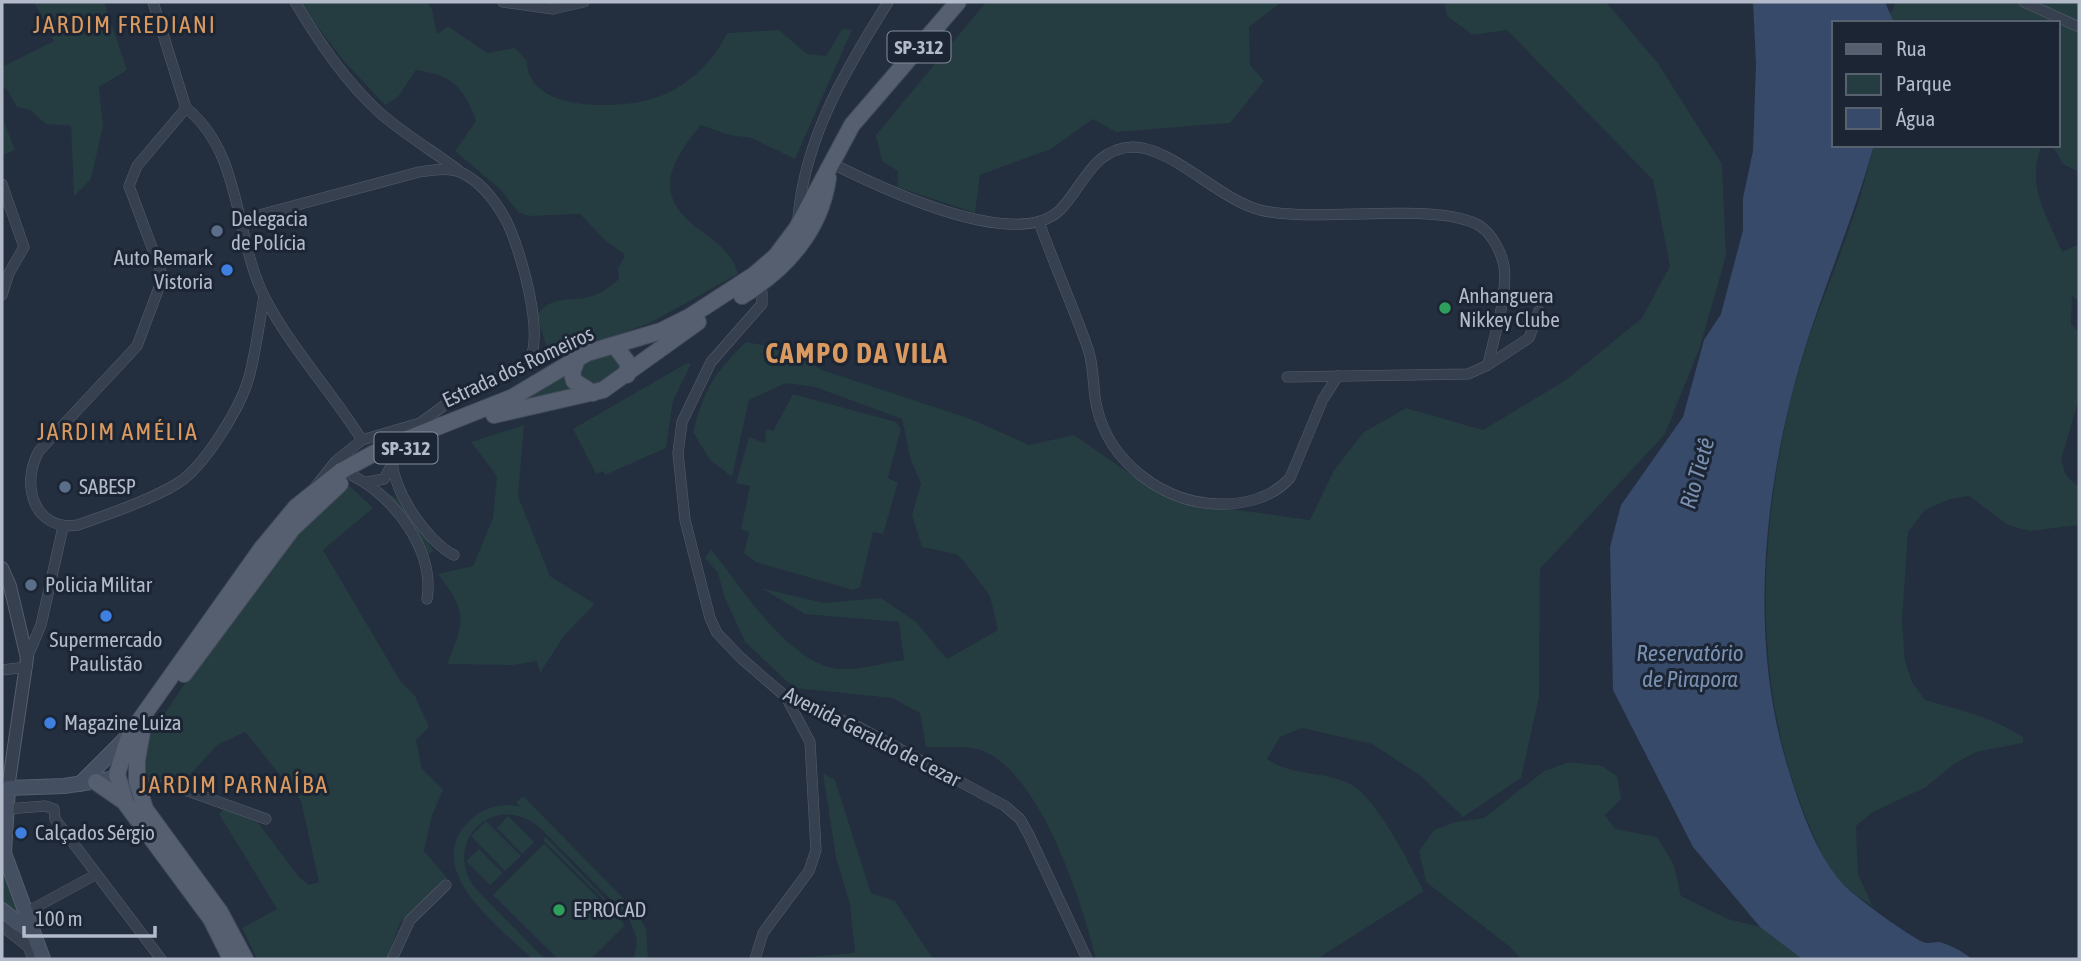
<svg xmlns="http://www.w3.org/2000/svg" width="2081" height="961" viewBox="0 0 2081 961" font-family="'Asap Condensed',sans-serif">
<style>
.green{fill:#253c40}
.water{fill:#384a69}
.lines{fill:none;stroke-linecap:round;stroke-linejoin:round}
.minor-casing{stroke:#555e6d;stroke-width:11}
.tertiary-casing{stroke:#555e6d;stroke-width:14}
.secondary-casing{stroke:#555e6d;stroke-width:16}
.primary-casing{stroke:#404958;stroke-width:18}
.minor{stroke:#37404f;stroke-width:10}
.tertiary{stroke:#37404f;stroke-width:12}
.secondary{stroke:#454f62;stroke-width:14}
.primary{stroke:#555f6f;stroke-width:16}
.service-dot{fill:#5c6f8a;stroke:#1c2534;stroke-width:2.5}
.shop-dot{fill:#3f7fe0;stroke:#1c2534;stroke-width:2.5}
.leisure-dot{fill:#2e9e5b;stroke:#1c2534;stroke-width:2.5}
.labels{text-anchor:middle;stroke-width:6;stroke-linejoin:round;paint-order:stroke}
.shield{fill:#1c2534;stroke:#868e9d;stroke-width:2}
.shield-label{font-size:19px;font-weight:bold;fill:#b3bbca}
.poi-label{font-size:21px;fill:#b3bbca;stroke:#1c2534;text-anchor:start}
.street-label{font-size:21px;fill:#b3bbca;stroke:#1c2534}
.water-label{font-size:23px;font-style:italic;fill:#7a90b2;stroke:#1c2534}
.quarter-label{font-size:24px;letter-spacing:2px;fill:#d9995f;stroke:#1c2534}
.district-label{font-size:28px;font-weight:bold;letter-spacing:2px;fill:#d9995f;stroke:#1c2534}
</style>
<rect width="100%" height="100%" fill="#232e3f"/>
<g class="green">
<polygon points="34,2 104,2 127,70 99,87 103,126 91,179 74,196 71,126 46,124 30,110 17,107 6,88 2,89 2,67 54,41"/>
<path d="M 299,2 L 427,2 C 436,11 432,23 438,34 L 448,26 L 487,53 L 515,48 L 527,61 C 526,115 629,110 663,95 C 691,83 714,60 727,33 L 779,30 L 807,54 L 826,56 L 842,29 L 852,30 L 795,159 L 752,138 L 729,135 L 701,125 C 673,159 651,193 696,227 C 713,240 732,251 738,274 L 650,323 L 554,358 L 548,353 L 537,315 C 553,293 573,303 595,295 C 604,291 612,285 619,279 L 618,268 L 625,255 L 605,240 L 580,214 L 528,216 L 518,212 L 501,190 L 455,151 L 476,121 C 464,87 452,75 416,70 L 398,97 L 385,105 L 342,59 Z"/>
<polygon points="986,2 1282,2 1249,27 1250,65 1264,81 1230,123 1116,132 1093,119 1051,149 980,175 975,213 897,187 898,171 882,161 876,135"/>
<path d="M 1444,2 L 1606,2 L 1657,62 L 1722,164 L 1726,256 L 1700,347 L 1665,434 L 1540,569 L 1539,697 L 1521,778 L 1463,817 L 1421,776 L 1372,744 L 1302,728 L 1280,737 L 1267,759 C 1293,777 1323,770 1350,784 C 1377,798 1409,863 1424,891 L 1317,959 L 1096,959 C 1082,903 1040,770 980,750 C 964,745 942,748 926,747 L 920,713 L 892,698 L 794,688 L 745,642 L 724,596 L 718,573 L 705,558 L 711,549 C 741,586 789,665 840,669 C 860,670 884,663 904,660 L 899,622 L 805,614 L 761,588 L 824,603 L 881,598 L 916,622 L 947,659 L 998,630 L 990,596 L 963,560 L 956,554 L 922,547 L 912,515 L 921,483 L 911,461 L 902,419 L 815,387 L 786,383 L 749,400 L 732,477 L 710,460 L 693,432 C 705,388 713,374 746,342 L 790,350 L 822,370 L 971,419 L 1029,445 L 1074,435 L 1155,491 L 1193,504 L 1310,520 L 1334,470 L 1364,432 L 1406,408 L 1483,430 L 1566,380 L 1642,318 L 1670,266 L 1653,180 L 1507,30 L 1473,35 L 1447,16 Z"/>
<polygon points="1895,2 2079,2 2079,172 2063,164 2052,145 2058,145 2058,23 1894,23 1887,13 1893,11"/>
<polygon points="2,116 15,150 3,155 2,152"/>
<path d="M 1874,145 L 2042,145 C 2025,184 2047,215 2062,252 L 2079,244 L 2079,301 L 2072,296 L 2071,324 L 2079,333 L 2079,399 L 2061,460 L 2066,475 L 2079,487 L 2079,525 L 2029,531 L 2008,525 L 1969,496 L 1950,499 L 1925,510 L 1908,532 L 1902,621 L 1905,661 L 1912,682 L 1925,700 C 1959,709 1994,718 2023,737 L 2023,743 L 1976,752 L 1954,764 L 1926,787 L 1873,812 L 1856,826 L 1858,874 L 1873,907 C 1864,900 1852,893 1843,885 C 1826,868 1817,843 1807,820 C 1752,688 1758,540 1790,403 C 1805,337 1834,275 1855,212 C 1863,190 1868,167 1874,145 Z"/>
<polygon points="608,351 620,359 620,371 596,385 581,384 577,367 581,361"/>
<polygon points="687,363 691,364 673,401 666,448 605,475 603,471 596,474 573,429"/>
<polygon points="561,372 571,392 524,398"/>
<polygon points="793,394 896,422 901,429 888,478 898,483 883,534 873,532 860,587 853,590 755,562 744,553 749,532 741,529 750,486 736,483 749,437 765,443 766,429 773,431"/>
<path d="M 524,425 L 518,496 L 550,576 L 595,604 L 564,636 L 540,673 L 537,661 L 513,665 L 447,664 C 465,620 467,612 438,574 L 473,566 L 493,518 L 497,476 L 471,442 Z"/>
<path d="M 350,486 L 373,508 L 323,550 L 401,682 L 415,696 L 429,727 L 416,740 L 422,769 L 443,790 L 432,816 L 424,851 L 447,878 L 400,923 L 387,959 L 257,959 L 242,928 L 277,909 L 219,814 L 225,808 L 253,816 L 298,876 L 309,885 L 319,882 L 301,801 L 245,732 L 217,745 L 181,785 L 150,781 L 145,776 L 146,747 L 151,734 C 210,647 267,551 350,486 Z"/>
<polygon points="388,494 401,500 434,551 426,556"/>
<polygon points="1569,762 1602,766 1617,776 1621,799 1605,815 1615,829 1657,837 1674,865 1681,896 1728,919 1760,927 1802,959 1521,959 1510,947 1426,882 1419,851 1434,830 1455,822 1484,818 1544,771"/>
<polygon points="823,773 835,780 871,893 895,901 933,959 782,959 855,953 850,904 836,858"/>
<path d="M 523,796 L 635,910 L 646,928 L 648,959 L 634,959 L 637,940 L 629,918 L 539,827 C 493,789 439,845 477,890 L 545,959 L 532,959 C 500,927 419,869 470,820 C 484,807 503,802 520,807 L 516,802 Z"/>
<polygon points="508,816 534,842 522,854 497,828"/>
<polygon points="486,821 521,856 505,871 471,836"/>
<polygon points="546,837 608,902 607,903 543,840"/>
<polygon points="544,844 625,925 591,959 558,959 493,895"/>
<polygon points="479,849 503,873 490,885 466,861"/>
<polygon points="2,858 24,914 22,939 2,921"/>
</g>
<path class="water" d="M 1753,2 L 1885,2 L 1894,23 L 1834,23 L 1834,145 L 1874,145 C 1850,232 1811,314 1790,402 C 1761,520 1752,651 1788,768 C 1800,807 1815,852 1842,883 C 1852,895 1909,936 1923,942 C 1928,944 1933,942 1939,942 C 1948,944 1965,952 1971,959 L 1802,959 L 1760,927 L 1693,847 L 1613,690 L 1610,547 L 1621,505 L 1683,417 L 1704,340 L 1721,314 L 1743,230 L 1743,198 L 1753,151 L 1756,64 Z"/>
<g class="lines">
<g class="minor-casing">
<g id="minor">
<path d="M 153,2 L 186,108 L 137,166 L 129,186 L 163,277 L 137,346 L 39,451 C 20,484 34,532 78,525 C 106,515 153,499 178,483 C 204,467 241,407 249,377 C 256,351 259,324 264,297"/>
<path d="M 295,2 C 319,42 345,81 380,113 C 404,134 433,151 458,170"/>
<polyline points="503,2 553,9 584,2"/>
<polyline points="2024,2 2079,27"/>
<path d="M 186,108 C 243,153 234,238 265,298 C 289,345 333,394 362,440"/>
<path d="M 831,163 C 877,186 1015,253 1060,210 C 1083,187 1093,148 1133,147 C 1172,147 1218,199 1260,210 C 1316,224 1439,200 1480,226 C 1493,235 1501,252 1504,266 C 1508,297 1494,335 1488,365"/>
<polyline points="2,184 24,247 9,273 2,295"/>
<path d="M 798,218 C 805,137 846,69 888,2"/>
<path d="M 241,220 L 419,172 C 433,170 450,167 462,173 C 481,182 496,202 506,220 C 520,248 547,338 527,365 L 453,399 L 420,423 L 362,440 L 336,461 L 316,486"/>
<path d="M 1039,222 C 1054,264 1072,304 1087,346 C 1095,366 1092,388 1097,408 C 1110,463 1163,502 1217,504 C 1244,505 1272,498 1290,478 L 1323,399 L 1338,376"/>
<polyline points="755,283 762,293 762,304 711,362 682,422 678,453 685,520 710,618 717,633 741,658 786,697 859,727 1005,806 1020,819 1029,835 1087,959"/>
<polyline points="1287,377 1468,374 1488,365 1529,338 1539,311"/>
<path d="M 393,454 C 387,484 427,542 454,555"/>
<path d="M 353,476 C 394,496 435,551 427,599"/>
<polyline points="367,482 384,479 390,468"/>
<polyline points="27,658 41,625 63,527"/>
<polyline points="2,670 27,667"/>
<polyline points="137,782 188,791 266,819"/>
<polyline points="7,809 45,806 54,809 55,819 161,959"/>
<polyline points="27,912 95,875"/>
<polyline points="19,923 33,959"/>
<polyline points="2,926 26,945"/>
<polyline points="392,959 410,920 446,885"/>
<polyline points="755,959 763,933 809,871 816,850 810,742 786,697"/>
</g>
</g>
<g class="tertiary-casing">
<polyline id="tertiary" points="2,568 10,586 27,658 8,788"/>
</g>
<g class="secondary-casing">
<g id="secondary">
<polyline points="80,784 129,735"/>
<polyline points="2,910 31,933"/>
<polyline points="43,959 4,853 8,788 64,786 117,778"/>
</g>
</g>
<g class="primary-casing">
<g id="primary">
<path d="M 742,296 C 786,269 821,230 828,178"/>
<polyline points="615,346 628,363 627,375"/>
<polyline points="577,359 572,373 574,381 593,393"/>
<polyline points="494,415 603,390 698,322"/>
<polyline points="184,674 292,529 340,484"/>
<polyline points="142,732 137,760 137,782 145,809 220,912 245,959"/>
<polyline points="96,782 122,800"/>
<polyline points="231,959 211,919 126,804 117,774 130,734 262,548 296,507 341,471 382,449 513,397 587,353 661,331 689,317 754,275 776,256 797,228 852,125 958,2"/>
</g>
</g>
<use href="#minor" class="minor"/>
<use href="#tertiary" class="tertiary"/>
<use href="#secondary" class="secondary"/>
<use href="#primary" class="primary"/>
</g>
<g class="service-dot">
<circle cx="217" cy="231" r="7"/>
<circle cx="65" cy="487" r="7"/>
<circle cx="31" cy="585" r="7"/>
</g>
<g class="shop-dot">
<circle cx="227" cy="270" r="7"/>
<circle cx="106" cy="616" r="7"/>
<circle cx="50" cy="723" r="7"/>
<circle cx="21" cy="833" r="7"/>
</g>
<g class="leisure-dot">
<circle cx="1445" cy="308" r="7"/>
<circle cx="559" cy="910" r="7"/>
</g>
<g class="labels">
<g class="shield">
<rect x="887.5" y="31.5" width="63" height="31" rx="5"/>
<rect x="374.5" y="432.5" width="63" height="31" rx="5"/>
</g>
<g class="shield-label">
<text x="919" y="54">SP-312</text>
<text x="406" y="455">SP-312</text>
</g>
<g class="poi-label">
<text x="231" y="226">Delegacia<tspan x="231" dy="24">de Polícia</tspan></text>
<text x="213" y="265" text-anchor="end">Auto Remark<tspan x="213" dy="24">Vistoria</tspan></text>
<text x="1459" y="303">Anhanguera<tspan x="1459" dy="24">Nikkey Clube</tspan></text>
<text x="79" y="494">SABESP</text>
<text x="45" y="592">Policia Militar</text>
<text x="106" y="647" text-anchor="middle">Supermercado<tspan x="106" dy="24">Paulistão</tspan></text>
<text x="64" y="730">Magazine Luiza</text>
<text x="35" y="840">Calçados Sérgio</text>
<text x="573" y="917">EPROCAD</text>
</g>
<g class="street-label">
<text transform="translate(518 367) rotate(-25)" y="7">Estrada dos Romeiros</text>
<text transform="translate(872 737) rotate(27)" y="7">Avenida Geraldo de Cezar</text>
</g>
<g class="water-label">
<text transform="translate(1697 473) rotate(-74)" y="8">Rio Tietê</text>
<text x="1690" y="661">Reservatório<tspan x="1690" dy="26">de Pirapora</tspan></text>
</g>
<g class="quarter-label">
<text x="125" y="33">JARDIM FREDIANI</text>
<text x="118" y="440">JARDIM AMÉLIA</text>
<text x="234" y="793">JARDIM PARNAÍBA</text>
</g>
<g class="district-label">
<text x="857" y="363">CAMPO DA VILA</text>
</g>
</g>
<rect width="2081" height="961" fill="none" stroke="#b3bbca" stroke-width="7"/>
<rect x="1832" y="21" width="228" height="126" fill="#1c2534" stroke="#586170" stroke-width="2"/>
<rect x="1846" y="44" width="35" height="10" fill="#555f6f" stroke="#586170" stroke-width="2"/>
<text x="1896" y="56" font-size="21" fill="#b3bbca">Rua</text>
<rect x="1846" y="74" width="35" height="21" fill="#253c40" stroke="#586170" stroke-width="2"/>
<text x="1896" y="91" font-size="21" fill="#b3bbca">Parque</text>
<rect x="1846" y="108" width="35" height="21" fill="#384a69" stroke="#586170" stroke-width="2"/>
<text x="1896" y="126" font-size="21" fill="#b3bbca">Água</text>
<path d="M24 926v10h131v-10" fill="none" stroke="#b3bbca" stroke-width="3.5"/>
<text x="35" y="926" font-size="21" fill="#b3bbca" stroke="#1c2534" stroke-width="5" paint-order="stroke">100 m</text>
</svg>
